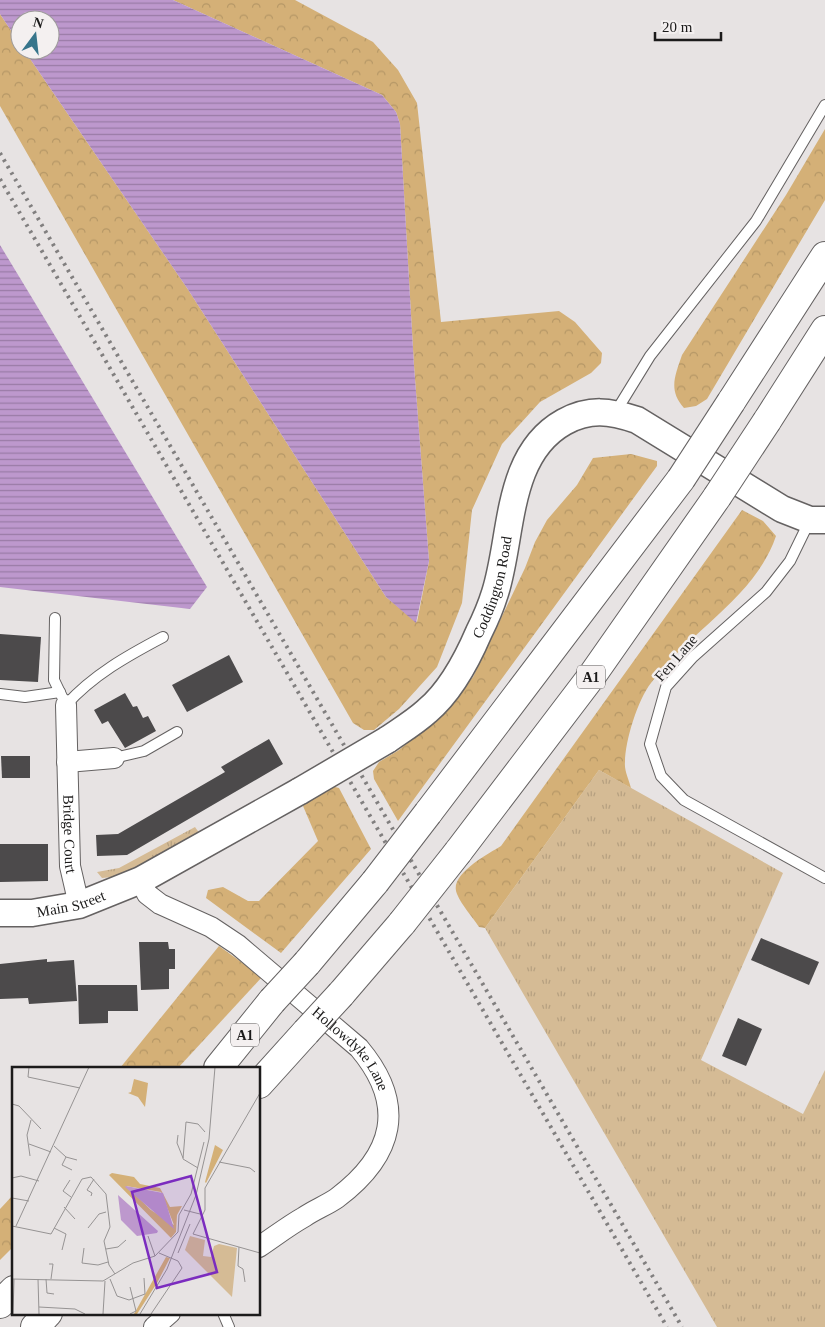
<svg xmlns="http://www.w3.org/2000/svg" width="825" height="1327" viewBox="0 0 825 1327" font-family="Georgia,serif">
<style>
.grass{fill:url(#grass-tufts)}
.forest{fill:url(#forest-crowns)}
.water{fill:url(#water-rules)}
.building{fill:#4c4a4b}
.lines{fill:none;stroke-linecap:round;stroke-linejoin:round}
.service-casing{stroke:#656262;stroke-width:12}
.minor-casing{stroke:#656262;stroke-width:22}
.tertiary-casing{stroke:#656262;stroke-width:29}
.trunk-casing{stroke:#656262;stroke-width:30}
.service{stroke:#fff;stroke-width:10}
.minor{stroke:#fff;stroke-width:20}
.tertiary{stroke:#fff;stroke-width:26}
.trunk{stroke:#fff;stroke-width:28}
.rail{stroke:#817f7f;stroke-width:4;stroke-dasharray:2.5 5;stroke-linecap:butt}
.tertiary-bridge-casing{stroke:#656262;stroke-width:29;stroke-linecap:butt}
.trunk-bridge-casing{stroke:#656262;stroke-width:30;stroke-linecap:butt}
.tertiary-bridge{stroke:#fff;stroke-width:26}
.trunk-bridge{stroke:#fff;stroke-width:28}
.labels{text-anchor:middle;stroke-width:5;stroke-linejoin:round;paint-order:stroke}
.shield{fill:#f4f0f0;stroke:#5d5b5b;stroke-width:1}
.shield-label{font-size:14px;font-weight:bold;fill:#1c1b1b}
.street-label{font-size:15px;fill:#1c1b1b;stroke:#f4f0f0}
.inset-road{fill:none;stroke:#969393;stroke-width:1}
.view{fill:#7b2cbf;fill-opacity:0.15;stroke:#7b2cbf;stroke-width:2.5}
.inset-edge{fill:none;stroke:#1c1b1b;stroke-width:2.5}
</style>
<defs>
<pattern id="grass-tufts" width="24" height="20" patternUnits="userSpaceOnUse" patternTransform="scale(1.25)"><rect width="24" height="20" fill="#d5bb95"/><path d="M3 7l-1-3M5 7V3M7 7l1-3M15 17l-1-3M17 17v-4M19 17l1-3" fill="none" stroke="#b6a080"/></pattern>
<pattern id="forest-crowns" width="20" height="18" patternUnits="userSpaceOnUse" patternTransform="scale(1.25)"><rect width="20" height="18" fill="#d4b077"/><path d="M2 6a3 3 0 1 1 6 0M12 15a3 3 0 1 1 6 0" fill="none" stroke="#b59766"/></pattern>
<pattern id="water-rules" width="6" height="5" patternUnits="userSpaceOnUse" patternTransform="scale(1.25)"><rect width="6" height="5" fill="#bd98cd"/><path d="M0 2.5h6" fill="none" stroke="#997ba6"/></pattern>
</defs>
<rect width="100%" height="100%" fill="#e7e3e3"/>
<g class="grass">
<polygon points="599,770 783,873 701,1060 803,1114 825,1070 825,1327 717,1327 485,928"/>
<polygon points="195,827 200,834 115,882 113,877 102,878 97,872 119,868"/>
</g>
<g class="forest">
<polygon points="173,0 295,0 373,42 398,70 417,103 441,322 559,311 575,322 602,353 601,363 591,373 540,402 502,444 472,510 462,603 437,667 399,709 374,730 364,730 353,723 0,106 0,14 20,44 20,50 24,50 187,288 386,597 417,622 429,561 414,366 400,124 396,112 382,95"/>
<path d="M 825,129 L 825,200 L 707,399 L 696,406 L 684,408 C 668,390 675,376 682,355 L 786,195 Z"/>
<polygon points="631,454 657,461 657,466 398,821 374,779 373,771 379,762 399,750 443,713 473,677 525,568 535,542 547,520 577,485 593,458"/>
<path d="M 742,510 L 763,521 L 776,536 C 755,598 689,631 651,683 C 638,699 625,741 625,762 C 624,770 629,780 631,788 L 599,770 L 485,928 L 479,927 C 472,916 462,906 457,894 C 448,875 488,854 501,846 Z"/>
<polygon points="331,786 339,788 371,849 281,953 206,898 208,890 223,887 248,901 259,901 318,841 303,806"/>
<polygon points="219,946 262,977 178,1068 120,1068"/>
<polygon points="14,1194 14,1246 0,1260 0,1209"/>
</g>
<g class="water">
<polygon points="0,0 173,0 382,95 396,112 400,124 414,366 429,561 416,623 386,597 187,288 24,50 50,50 50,20 20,20 20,44 0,14"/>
<polygon points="0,245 207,587 190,609 0,587"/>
</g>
<g class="building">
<polygon points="0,634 41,637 38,682 0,680"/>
<polygon points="229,655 243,682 187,712 172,685"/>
<polygon points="125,693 133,707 137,706 143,718 148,716 156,731 125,748 108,721 102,724 94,710"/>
<polygon points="269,739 283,764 127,855 97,856 96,835 118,834 225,772 221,767"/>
<polygon points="1,756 30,756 30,778 2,778"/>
<polygon points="0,844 48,844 48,881 0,882"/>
<polygon points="761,938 819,962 809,985 751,960"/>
<polygon points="139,942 168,942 169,949 175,949 175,969 169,969 169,989 141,990"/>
<polygon points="47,959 47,962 74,960 77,1001 29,1004 28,998 0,999 0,964"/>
<polygon points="78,985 137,985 138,1011 108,1011 108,1023 79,1024"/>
<polygon points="738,1018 762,1029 746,1066 722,1056"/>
</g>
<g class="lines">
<g class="service-casing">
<g id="service">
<polyline points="615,413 650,356 756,221 825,105"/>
<polyline points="810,520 790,561 766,592 693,657 666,687 650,744 661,776 684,800 825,878"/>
<path d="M 55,618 L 54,680 L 66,705 C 93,675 127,656 163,637"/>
<polyline points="0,694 25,697 60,692"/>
<polyline points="114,758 144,751 177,732"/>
<polyline points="223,1313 229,1327"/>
</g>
</g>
<g class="minor-casing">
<g id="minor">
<path id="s1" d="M 66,705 L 70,866 L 79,905"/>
<polyline points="67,762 114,758"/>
<path id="s2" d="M 141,880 L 147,894 L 160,904 L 211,927 L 238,945 L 359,1048 C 407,1105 394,1155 337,1198 C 327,1205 314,1210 304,1217 C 288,1226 274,1237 259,1247"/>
<polyline points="154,1327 170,1313"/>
</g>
</g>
<g class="tertiary-casing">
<g id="tertiary">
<path id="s3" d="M 387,740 C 400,731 415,722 427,711 C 451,691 467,660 479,632 C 485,620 491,606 495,593 C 513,537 505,455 564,422 C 590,408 610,411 637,420 L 782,509 L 810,520 L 825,520"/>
<path id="s4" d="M 0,913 L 32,913 L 79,905 L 141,880 L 300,791"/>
</g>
</g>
<g class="trunk-casing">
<g id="trunk">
<polyline points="731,402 825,256"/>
<polyline points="767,421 825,330"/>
<polyline points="428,813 681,479"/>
<polyline points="458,852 591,677 717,497"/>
<polyline points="307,963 375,882"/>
<polyline points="341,994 402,923"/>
<polyline points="218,1068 272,1001"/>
<polyline points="259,1084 306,1032"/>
<polyline points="0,1304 14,1290"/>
<polyline points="35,1327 48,1313"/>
</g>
</g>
<use href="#service" class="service"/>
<use href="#minor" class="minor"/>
<use href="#tertiary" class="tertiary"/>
<use href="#trunk" class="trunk"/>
<g class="rail">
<polyline points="0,153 682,1327"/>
<polyline points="0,179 667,1327"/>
</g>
<g class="tertiary-bridge-casing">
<polyline id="tertiary-bridge" points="300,791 387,740"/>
</g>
<g class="trunk-bridge-casing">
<g id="trunk-bridge">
<polyline points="681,479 731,402"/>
<polyline points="717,497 767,421"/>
<polyline points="375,882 428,813"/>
<polyline points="402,923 458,852"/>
<polyline points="272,1001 307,963"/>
<polyline points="306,1032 341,994"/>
</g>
</g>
<use href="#tertiary-bridge" class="tertiary-bridge"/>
<use href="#trunk-bridge" class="trunk-bridge"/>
</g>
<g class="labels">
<g class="shield">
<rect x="577" y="665.5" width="28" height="23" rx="4"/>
<rect x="231" y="1023.5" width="28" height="23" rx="4"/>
</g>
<g class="shield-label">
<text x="591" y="682">A1</text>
<text x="245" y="1040">A1</text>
</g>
<g class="street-label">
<text dy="5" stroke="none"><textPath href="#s3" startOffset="192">Coddington Road</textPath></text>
<text transform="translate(676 658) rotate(-49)" y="5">Fen Lane</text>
<text dy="5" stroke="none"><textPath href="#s1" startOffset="129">Bridge Court</textPath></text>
<text dy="5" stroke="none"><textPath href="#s4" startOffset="72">Main Street</textPath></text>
<text dy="5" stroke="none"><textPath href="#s2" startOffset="274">Hollowdyke Lane</textPath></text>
</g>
</g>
<g transform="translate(12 1067)">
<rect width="248" height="248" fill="#e7e3e3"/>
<path d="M 178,169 L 193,173 L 191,189 L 199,190 L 202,179 L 207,177 L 225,181 L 220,230 L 173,183 Z" fill="#d5bb95"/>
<path d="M 122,12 L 136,16 L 133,40 L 126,30 L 116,26 L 119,25 ZM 203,78 L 211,83 L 194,116 L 193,115 ZM 100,106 L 122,110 L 128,117 L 148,121 L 158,140 L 170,139 L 165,148 L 164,165 L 159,171 L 97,108 ZM 114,119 L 149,125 L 162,158 L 139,143 ZM 154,190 L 158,191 L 145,216 L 125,247 L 122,247 Z" fill="#d4b077" fill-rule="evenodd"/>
<path d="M 114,119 L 151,126 L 162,162 L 113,120 ZM 106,128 L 146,164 L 145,166 L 125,169 L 109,153 Z" fill="#bd98cd"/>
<path class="inset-road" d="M 17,0 L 16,10 L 68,21M 248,26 L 193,121 L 193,143 L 181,167 L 248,186M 0,37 L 7,39 L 29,62M 166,68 L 165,76 L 171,91M 17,77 L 39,85M 42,79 L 54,90 L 65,93M 18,89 L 15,68 L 19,53M 54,90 L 50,98 L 60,103M 207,95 L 238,101 L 243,105M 186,101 L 171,92 L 174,55 L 186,57 L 193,65M 0,111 L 9,109 L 27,114M 58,113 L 51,124 L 59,130M 79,129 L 80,126 L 75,123 L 82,112M 0,131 L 17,134M 52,140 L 63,152M 172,143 L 188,147M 0,159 L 39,167 L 70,112 L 79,110 L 94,127 L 98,160 L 92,174 L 97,198 L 103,207M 4,159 L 77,0M 42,161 L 54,167 L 50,183M 76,161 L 87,147 L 94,145M 136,169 L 143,189M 227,180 L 226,199 L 231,202 L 233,215M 72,181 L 70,196 L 86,198 L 96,195M 94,182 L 106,180 L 114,173M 166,186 L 178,157M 37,197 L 41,197 L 39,212M 0,212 L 91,214 L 121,196 L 143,189 L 166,165 L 167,148 L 179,127 L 192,75M 26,212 L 27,247M 34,212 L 35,226 L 42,227M 98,212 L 105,229 L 117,233 L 133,227 L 132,211M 27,240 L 63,242 L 73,247M 1,247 L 2,212M 91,247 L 93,214M 118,247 L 124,244 L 118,220M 128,247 L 155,202 L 184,128 L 197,72 L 203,0M 139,247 L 170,201 L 166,194 L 147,186"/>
<path class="view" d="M 179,109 L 205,205 L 145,221 L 120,125 Z"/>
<rect width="248" height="248" class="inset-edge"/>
</g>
<g transform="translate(35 35) rotate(15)"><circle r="24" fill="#f4f0f0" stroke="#9e9b9b"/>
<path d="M0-4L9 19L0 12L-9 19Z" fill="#37758b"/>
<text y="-8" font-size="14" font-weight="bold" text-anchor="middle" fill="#1c1b1b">N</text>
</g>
<path d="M655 32v8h66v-8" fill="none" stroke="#1c1b1b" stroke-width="2.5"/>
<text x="662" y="32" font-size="15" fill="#1c1b1b" stroke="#f4f0f0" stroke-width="4" paint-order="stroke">20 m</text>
</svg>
